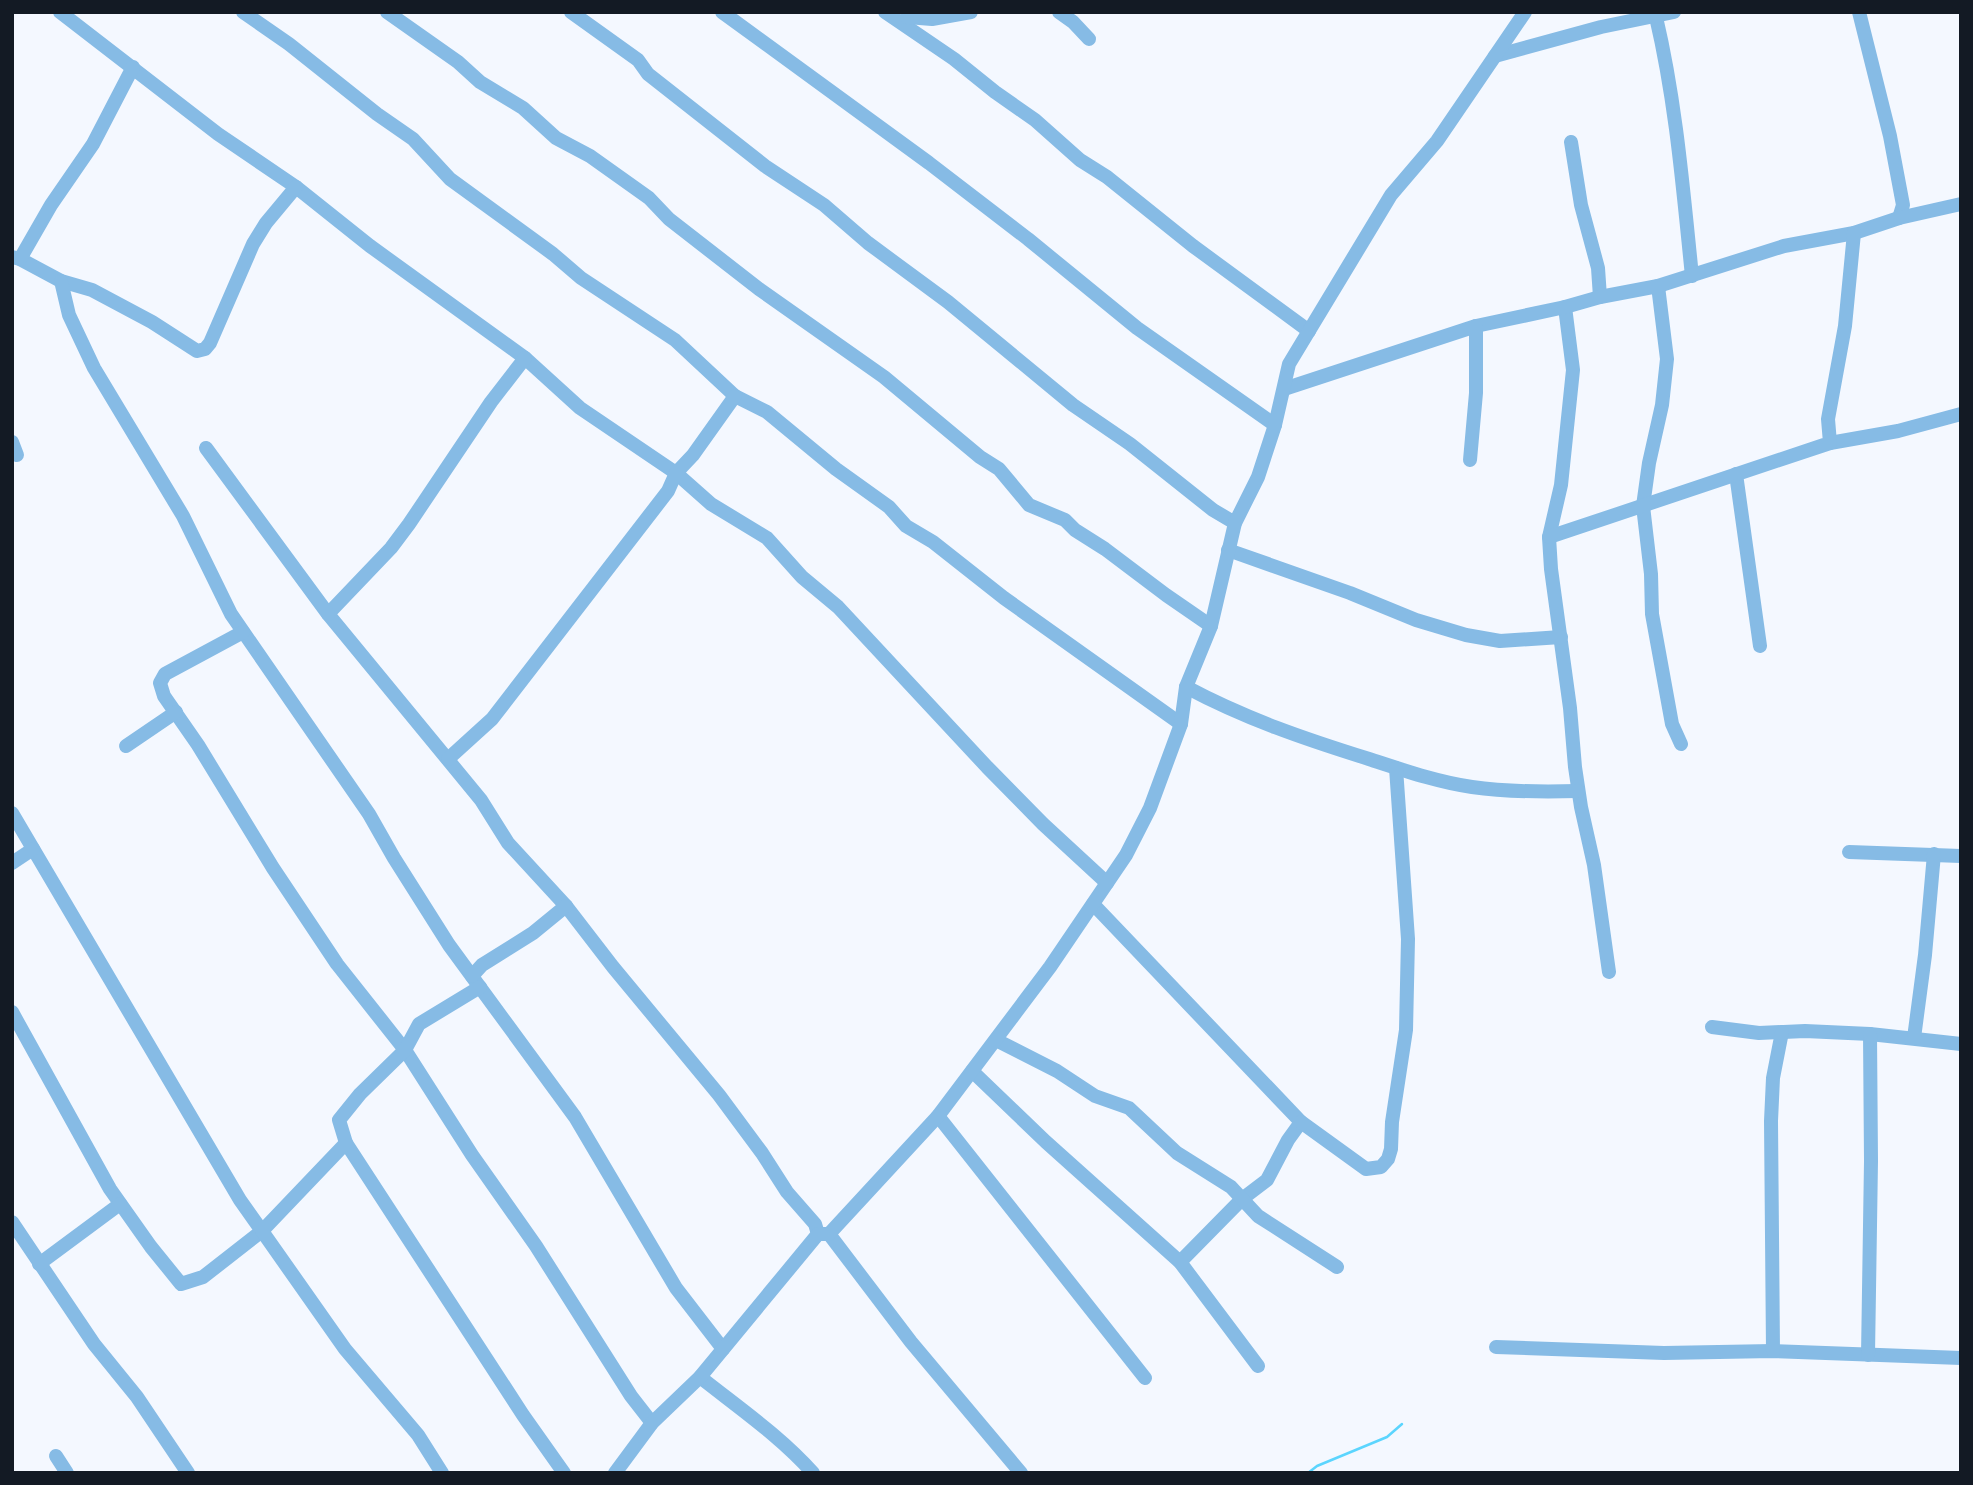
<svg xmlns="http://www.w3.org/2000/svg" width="1973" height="1485" viewBox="0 0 1973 1485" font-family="'PT Sans',sans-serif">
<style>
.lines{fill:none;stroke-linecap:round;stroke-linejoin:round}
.stream{stroke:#5bd5fe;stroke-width:2.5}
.minor{stroke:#86bbe5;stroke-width:14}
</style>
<rect width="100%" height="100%" fill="#f4f8ff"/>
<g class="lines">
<polyline class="stream" points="1308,1473 1317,1466 1387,1437 1402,1424"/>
<g class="minor">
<polyline points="60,12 218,134 296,187 370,246 525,358 580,408 676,473 711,504 767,538 802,577 838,607 987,767 1043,824 1107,883"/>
<polyline points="243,12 289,44 377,114 413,139 450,179 553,254 581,278 675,340 735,396 767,412 836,469 889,507 906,526 933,542 1004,598 1181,724"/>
<polyline points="387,12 458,62 480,82 523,108 556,138 590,156 649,198 669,219 759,289 884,377 980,457 999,469 1029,505 1065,520 1075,530 1105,549 1166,595 1211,626"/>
<polyline points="571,12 638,60 648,74 765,166 824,205 868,243 948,302 1073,405 1130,444 1213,510 1235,523"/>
<polyline points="722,12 929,163 1028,239 1137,328 1275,425"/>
<polyline points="885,12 954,59 995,92 1035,120 1080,160 1107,177 1193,246 1309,331"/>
<polyline points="1059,12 1073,22 1089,39"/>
<polyline points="1859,12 1890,136 1903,205 1899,218"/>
<polyline points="907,17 932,19 971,12"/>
<path d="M 1656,17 C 1676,102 1683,189 1692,276"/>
<polyline points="1495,56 1601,27 1674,12"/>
<polyline points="1571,142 1581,205 1598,268 1600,297"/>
<polyline points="12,257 20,259 61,281 92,290 152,322 197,351 205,349 210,343 253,244 266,223 296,187"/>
<polyline points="20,259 51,205 93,144 133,67"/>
<polyline points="61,281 69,315 94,368 183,516 231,614 369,814 394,858 449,945 575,1117 676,1288 723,1349"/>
<polyline points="1658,286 1667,359 1662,405 1649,463 1643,506 1651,574 1652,614 1672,724 1681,744"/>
<polyline points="1565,307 1573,370 1561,485 1549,537 1551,569 1570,708 1575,767 1581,807 1594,865 1609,972"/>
<polyline points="525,358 491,402 409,524 391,548 328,614 481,800 508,843 566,906 613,967 719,1095 762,1153 787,1192 815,1224 818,1234"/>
<polyline points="1284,389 1476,326 1565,307 1600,297 1658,286 1784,246 1854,233 1899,218 1961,204"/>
<polyline points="12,442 17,455"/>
<polyline points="1830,443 1898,431 1961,414"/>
<polyline points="206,448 328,614"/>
<polyline points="1470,460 1476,393 1476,326"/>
<polyline points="1736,474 1760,646"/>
<polyline points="1549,537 1830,443 1828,419 1845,326 1854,233"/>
<polyline points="1228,550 1350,593 1416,620 1466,635 1500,641 1561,637"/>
<polyline points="243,632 165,674 160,683 164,696 198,745 273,868 337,964 405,1050 472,1155 536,1246 631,1396 652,1423"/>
<path d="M 1186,687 C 1246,719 1305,739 1369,759 C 1403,770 1437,782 1472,787 C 1507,792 1543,792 1578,791"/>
<polyline points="126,746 176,712"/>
<polyline points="448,759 492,719 668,491 676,473 693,455 735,396"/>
<polyline points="12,813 240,1200 262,1231 203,1277 181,1284 151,1247 110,1189 12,1012"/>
<polyline points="1849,852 1961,856"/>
<polyline points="12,863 33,849"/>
<polyline points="1093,904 1301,1122 1288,1140 1267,1180 1242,1199 1180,1262"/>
<polyline points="472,976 482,965 533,933 566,906"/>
<polyline points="1712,1027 1759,1033 1805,1031 1870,1034 1961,1044"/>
<polyline points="1914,1038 1925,955 1934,854"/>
<polyline points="996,1040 1057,1071 1095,1096 1129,1108 1177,1153 1231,1187 1258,1216 1337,1267"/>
<polyline points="972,1071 1046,1142 1180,1262 1258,1366"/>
<polyline points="938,1116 1145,1378"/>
<polyline points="1301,1122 1366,1169 1381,1167 1388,1159 1391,1149 1392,1122 1406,1030 1408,939 1396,768"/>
<polyline points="346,1143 523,1415 564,1473"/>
<polyline points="12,1222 94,1344 137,1397 188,1473"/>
<polyline points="829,1234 911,1342 1021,1473"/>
<polyline points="39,1264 120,1204"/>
<polyline points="1496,1347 1664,1353 1773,1351 1961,1358"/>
<polyline points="1773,1351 1771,1121 1773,1078 1782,1032"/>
<polyline points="1868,1355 1871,1161 1870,1034"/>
<path d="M 700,1377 C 739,1408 780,1436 813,1473"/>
<polyline points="56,1456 67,1473"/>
<polyline points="442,1473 418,1435 345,1349 262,1231 346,1143 339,1120 360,1094 405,1050 419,1024 480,987"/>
<polyline points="615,1473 652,1423 700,1377 818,1234 829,1234 938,1116 1050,967 1126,855 1150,808 1181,724 1186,687 1211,626 1235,523 1258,477 1275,425 1289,364 1391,195 1437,141 1525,12"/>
</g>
</g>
<rect width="1973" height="1485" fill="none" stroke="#131a24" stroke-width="28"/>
</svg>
